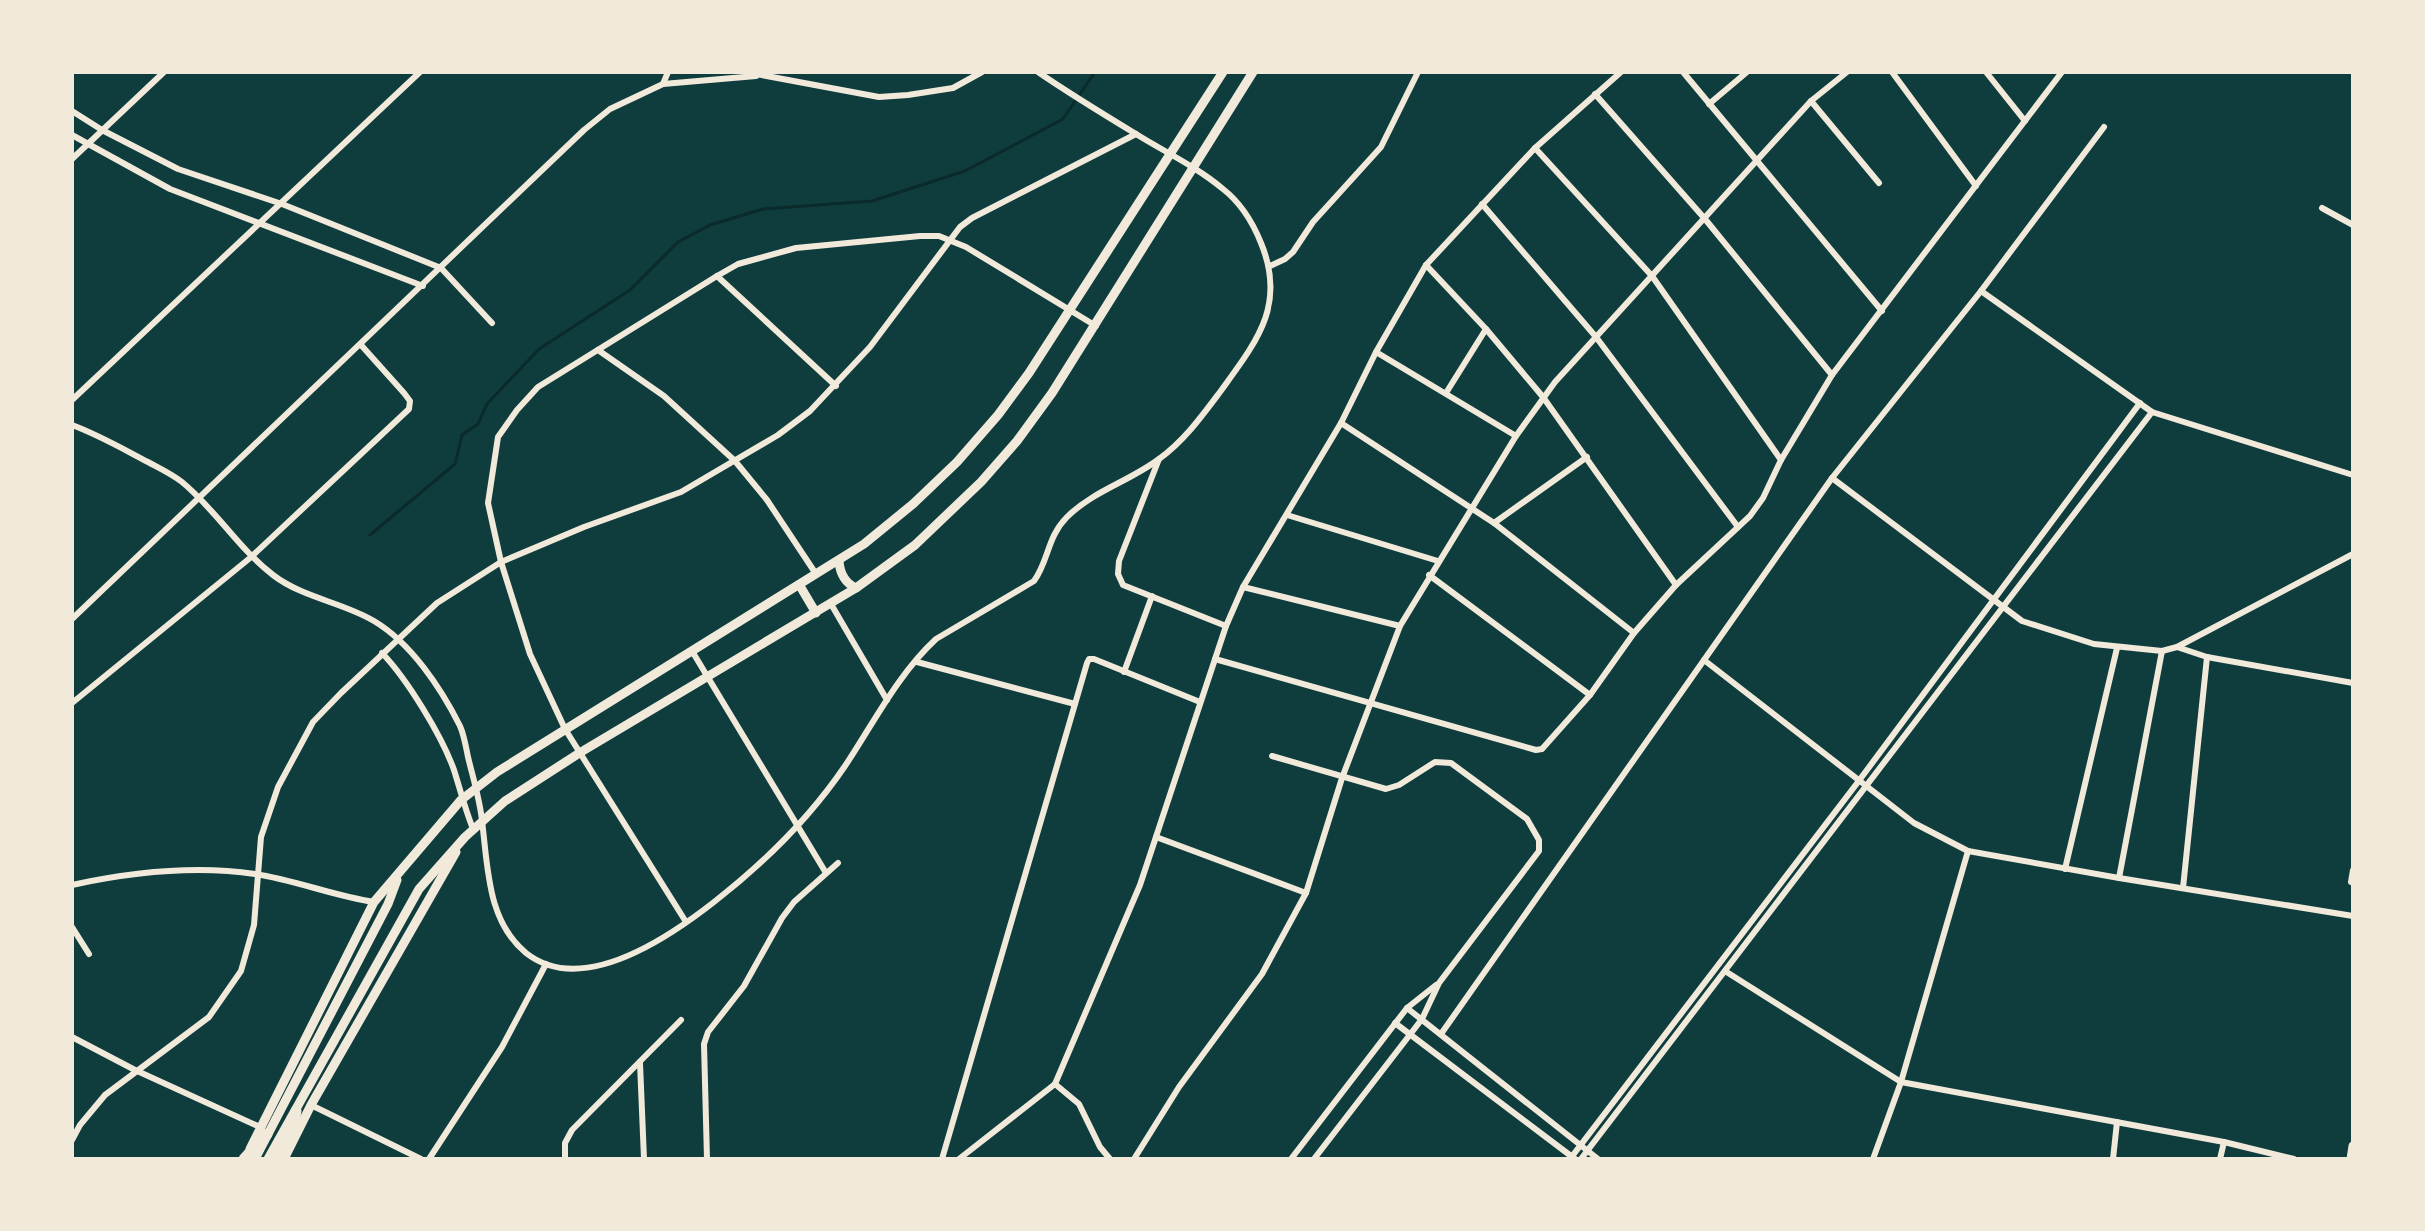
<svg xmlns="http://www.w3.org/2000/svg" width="2425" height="1231" viewBox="0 0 2425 1231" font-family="'Open Sans',sans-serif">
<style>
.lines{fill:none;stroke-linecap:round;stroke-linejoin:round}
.stream{stroke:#0a2a2b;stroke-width:3}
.minor{stroke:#f1e9da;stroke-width:6}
.secondary{stroke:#f1e9da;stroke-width:9}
.motorway{stroke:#f1e9da;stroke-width:11}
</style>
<rect width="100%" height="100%" fill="#0f3d3e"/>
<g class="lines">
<polyline class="stream" points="370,535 455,464 462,435 478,424 487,404 539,349 630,290 678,242 710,225 763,209 872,201 965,171 1063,119 1095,72"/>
<g class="minor">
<polyline points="745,72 879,97 908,95 953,88 982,72"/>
<polyline points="1683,72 1882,311"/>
<polyline points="1892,72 1976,186"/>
<polyline points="1986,72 2025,121"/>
<polyline points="663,84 668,72"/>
<polyline points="1595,94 1705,219 1832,375"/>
<polyline points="1811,101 1879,183"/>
<polyline points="1709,104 1747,72"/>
<polyline points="72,111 102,130 178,169 282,204 441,268 492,323"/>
<polyline points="72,135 170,189 423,286"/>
<polyline points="1535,148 1652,276 1781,460"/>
<polyline points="72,159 164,72"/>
<polyline points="1482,204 1596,337 1738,527"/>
<polyline points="2322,208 2353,225"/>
<polyline points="1426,265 1486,329 1543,397 1676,585"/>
<polyline points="1270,266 1285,259 1293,252 1313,222 1381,147 1418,72"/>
<polyline points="717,276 836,386"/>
<polyline points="1981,291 2152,412 2353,475"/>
<polyline points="598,350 664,396 735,461 767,500 816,574"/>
<polyline points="1376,352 1516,436"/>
<polyline points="1446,393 1486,329"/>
<polyline points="72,400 420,72"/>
<polyline points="1341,423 1494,523 1634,633"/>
<path d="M 72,425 C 99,435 123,449 148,462 C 159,468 172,474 182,482 C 216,510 238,548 273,575 C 303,598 342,602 374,621 C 411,643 441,688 460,726 C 464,735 466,747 468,757 C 473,778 480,800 482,821 C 488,867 487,921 526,953 C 582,997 668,938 714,902 C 764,863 809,819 845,766 C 873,724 898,674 936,639 L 1034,581 C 1049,560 1047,537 1067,517 C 1093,491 1130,481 1159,459 C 1184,441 1202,416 1220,392 C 1256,342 1287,306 1261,243 C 1253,223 1241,203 1223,189 C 1197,167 1165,152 1136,134 C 1103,114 1070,94 1038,72"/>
<polyline points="1159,459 1119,561 1118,574 1123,585 1226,626"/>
<polyline points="1832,478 2022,621 2094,644 2162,651 2177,647 2353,554"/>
<polyline points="1287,515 1438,561"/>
<polyline points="1494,523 1587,457"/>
<polyline points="1429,575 1590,695"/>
<polyline points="1243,587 1400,626"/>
<polyline points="831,604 887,700"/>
<polyline points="72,619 584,130 610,109 663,84 756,76"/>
<polyline points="2177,647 2207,657 2353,683"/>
<polyline points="692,651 826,873"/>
<path d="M 382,653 C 407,679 442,736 454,770 C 460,789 465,809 473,829"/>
<polyline points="1215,659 1536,750 1542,749 1590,695 1634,633 1676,585 1750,516 1763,498 1781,460 1832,375 2062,72"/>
<polyline points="1704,660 1914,823 1968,851 2119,878 2353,916"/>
<polyline points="917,662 1075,704"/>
<polyline points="1124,672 1152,596"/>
<polyline points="72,703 250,558 409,409 410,401 404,393 361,345"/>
<polyline points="1272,756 1386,789 1399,785 1435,762 1451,763 1527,819 1539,840 1539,851 1439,983 1422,1019 1314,1159"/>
<polyline points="1156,837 1306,893"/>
<polyline points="2065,869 2117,648"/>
<polyline points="2119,878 2162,651"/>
<polyline points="2351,882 2353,870"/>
<path d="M 72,885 C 132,872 193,865 255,874 C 295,880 334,896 374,902"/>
<polyline points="2183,888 2207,657"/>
<polyline points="686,922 565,729 530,654 501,562 488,503 498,437 517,410 538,387 717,276 738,264 796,248 920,236 939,236 966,247 1096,326"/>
<polyline points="72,927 89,954"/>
<polyline points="1725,971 1901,1082 2224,1142 2294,1159"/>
<polyline points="1407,1008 1598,1159"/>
<polyline points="1395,1023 1575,1159"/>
<polyline points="1441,1034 1832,478 1981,291 2104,127"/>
<polyline points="72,1037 135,1070 260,1127"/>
<polyline points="640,1063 644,1159"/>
<polyline points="1055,1084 1079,1104 1100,1147 1110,1159"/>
<polyline points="311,1105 421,1159"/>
<polyline points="72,1140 80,1125 105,1095 209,1017 241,971 254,925 261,837 278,787 313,722 341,693 437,603 501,562 584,527 681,492 778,435 810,411 870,347 960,227 972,218 1136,134"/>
<polyline points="429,1159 502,1047 546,964"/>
<polyline points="565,1159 565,1143 572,1130 681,1020"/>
<polyline points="707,1159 704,1044 708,1032 744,986 782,918 794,902 838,863"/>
<polyline points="942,1159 1087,663 1089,659 1094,659 1200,702"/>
<polyline points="959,1159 1055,1084 1140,885 1226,626 1243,587 1341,423 1376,352 1426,265 1535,148 1621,72"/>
<polyline points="1134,1159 1179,1087 1262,974 1306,893 1342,778 1400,626 1516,436 1555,382 1811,101 1847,72"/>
<polyline points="1291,1159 1407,1008 1436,985"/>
<polyline points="1570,1159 1858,782 2140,403"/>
<polyline points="1581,1159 2152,412"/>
<polyline points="1873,1159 1901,1082 1968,851"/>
<polyline points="2113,1159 2117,1122"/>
<polyline points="2220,1159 2224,1142"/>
</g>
<g class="secondary">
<path d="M 839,561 C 840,574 845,583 856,588"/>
<polyline points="800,586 816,613"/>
<polyline points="250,1149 374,902 461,800 497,772 864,544 913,504 957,462 998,415 1029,373 1223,72"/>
<polyline points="255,1159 388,904 397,880"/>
<polyline points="268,1159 419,889 465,837 505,801 581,752 856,588 915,545 981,482 1017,441 1052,393 1253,72"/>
<polyline points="284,1159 311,1105 456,852"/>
<polyline points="2351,1159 2353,1146"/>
</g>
<g class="motorway">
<polyline points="244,1159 267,1134"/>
<polyline points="277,1159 294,1122 296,1111"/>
</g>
</g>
<rect width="2425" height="1231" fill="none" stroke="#f1e9da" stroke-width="148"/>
</svg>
